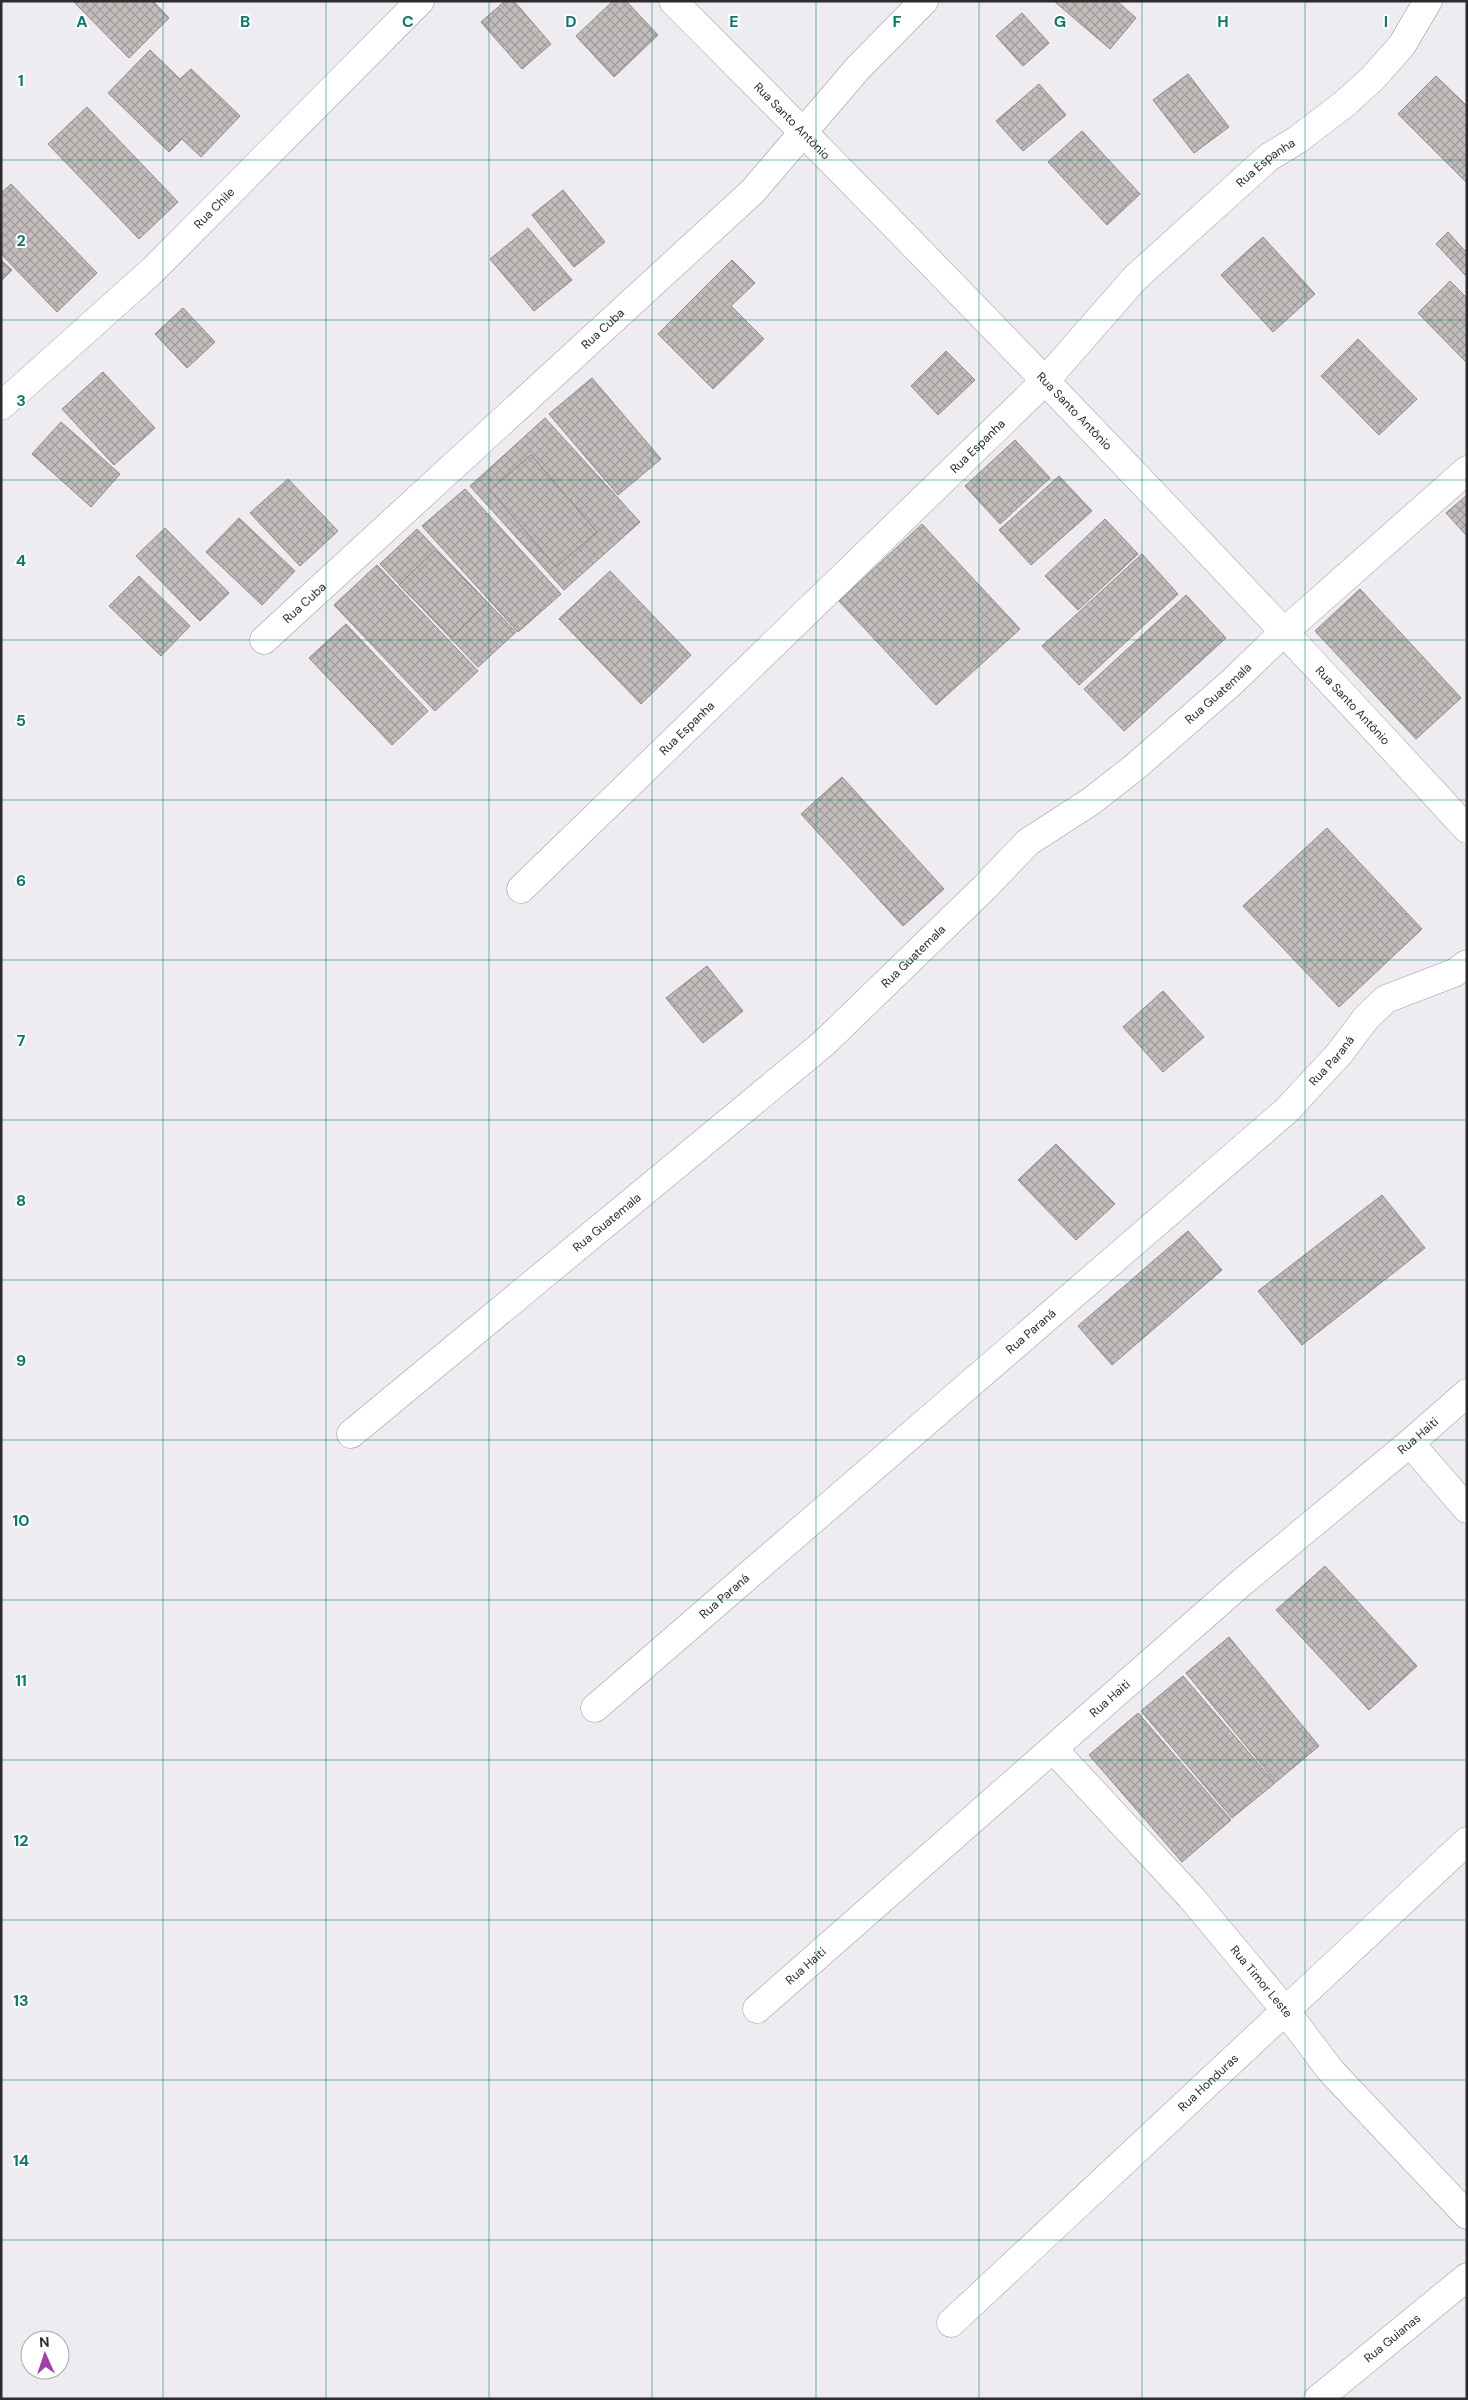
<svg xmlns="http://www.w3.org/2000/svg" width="1468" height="2400" viewBox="0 0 1468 2400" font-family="'DM Sans',sans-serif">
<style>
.building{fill:url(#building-cross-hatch);stroke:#908a89}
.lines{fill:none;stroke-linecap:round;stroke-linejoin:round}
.street-casing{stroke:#9d9ba0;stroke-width:29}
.street{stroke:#fff;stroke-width:28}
.grid{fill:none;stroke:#0f766e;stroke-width:1;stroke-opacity:0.55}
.labels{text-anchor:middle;stroke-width:4;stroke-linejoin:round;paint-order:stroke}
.street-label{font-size:12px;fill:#2b2a2c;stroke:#fff}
.grid-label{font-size:16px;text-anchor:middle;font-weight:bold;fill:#0f766e;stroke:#fff;stroke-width:4;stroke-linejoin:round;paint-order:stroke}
</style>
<defs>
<pattern id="building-cross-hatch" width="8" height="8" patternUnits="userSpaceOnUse" patternTransform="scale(1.25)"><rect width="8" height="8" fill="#c3bdbc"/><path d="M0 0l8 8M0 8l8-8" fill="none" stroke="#9f9a99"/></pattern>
</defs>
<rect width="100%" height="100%" fill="#eeecf1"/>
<g class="building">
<polygon points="73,1 153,1 169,18 129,58"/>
<polygon points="505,1 514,1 551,44 522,69 481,22"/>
<polygon points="613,1 626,1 658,35 614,77 576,36"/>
<polygon points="1054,1 1117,1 1136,18 1110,49"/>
<polygon points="1022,13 1049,43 1023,66 996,36"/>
<polygon points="150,50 180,79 191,69 240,116 201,157 182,139 169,152 108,93"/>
<polygon points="1188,74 1229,127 1194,153 1153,100"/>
<polygon points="1436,76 1467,106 1467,183 1398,114"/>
<polygon points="1039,84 1066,115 1023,151 996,121"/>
<polygon points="87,107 178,202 139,239 48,144"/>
<polygon points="1082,131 1140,194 1107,225 1048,162"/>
<polygon points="11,184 97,273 57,312 1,254 1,193"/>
<polygon points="563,190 605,242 574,267 532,215"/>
<polygon points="528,228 572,280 534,311 490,259"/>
<polygon points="1448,232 1465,251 1467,249 1467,277 1436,244"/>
<polygon points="1263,237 1315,294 1273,332 1221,275"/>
<polygon points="1,260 12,270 1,281"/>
<polygon points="732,260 755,283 731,306 764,339 713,389 658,334"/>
<polygon points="1450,281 1467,298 1467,363 1418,313"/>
<polygon points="183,308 215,342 187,368 155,334"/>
<polygon points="1358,339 1417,399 1379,435 1321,376"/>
<polygon points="946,351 975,380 938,415 911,386"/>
<polygon points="103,372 155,428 114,465 62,409"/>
<polygon points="592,378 661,459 618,495 549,414"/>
<polygon points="545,418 640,522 564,590 470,486"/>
<polygon points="61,422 120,474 91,507 32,454"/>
<polygon points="1015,440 1050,478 1000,524 965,486"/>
<polygon points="531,455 597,532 556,567 490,490"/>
<polygon points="1059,476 1092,511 1031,565 999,530"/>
<polygon points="288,479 338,531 300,566 250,513"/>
<polygon points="465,489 561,594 518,632 422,526"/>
<polygon points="1467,495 1467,536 1446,513"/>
<polygon points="239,518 295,571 262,605 206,552"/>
<polygon points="1105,519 1138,554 1078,610 1045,576"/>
<polygon points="922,524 1020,629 936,705 839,601"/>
<polygon points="165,528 229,593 200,621 136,556"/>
<polygon points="417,529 516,632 478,667 380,564"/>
<polygon points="435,550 487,602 452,637 399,585"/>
<polygon points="1142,554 1178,594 1079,685 1042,646"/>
<polygon points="377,565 478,671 435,711 334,605"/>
<polygon points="610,571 691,655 641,704 559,619"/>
<polygon points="139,576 190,626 161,656 109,606"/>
<polygon points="1360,589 1461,698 1416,739 1315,631"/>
<polygon points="1186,595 1226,638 1124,731 1084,689"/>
<polygon points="346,624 428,711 392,745 309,658"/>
<polygon points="842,777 944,889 903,926 801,814"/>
<polygon points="1327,828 1422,929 1339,1007 1243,906"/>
<polygon points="707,966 743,1011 703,1043 666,998"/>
<polygon points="1163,991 1204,1037 1163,1072 1123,1027"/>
<polygon points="1056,1144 1115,1204 1076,1240 1018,1180"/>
<polygon points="1382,1195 1425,1248 1302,1345 1258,1291"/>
<polygon points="1188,1231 1222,1270 1112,1365 1078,1326"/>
<polygon points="1325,1566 1417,1666 1369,1710 1276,1610"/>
<polygon points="1229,1637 1319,1746 1276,1782 1186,1673"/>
<polygon points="1183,1676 1275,1783 1232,1818 1141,1711"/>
<polygon points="1138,1713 1231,1820 1182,1862 1089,1755"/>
</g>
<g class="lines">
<g class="street-casing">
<g id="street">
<path id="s1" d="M 673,1 C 943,272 1208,547 1467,829"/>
<path id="s2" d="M 1,406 L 153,270 L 420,1"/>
<path id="s3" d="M 264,640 L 753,191 L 858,68 L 924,1"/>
<path id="s4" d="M 521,889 L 1045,381 L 1135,278 L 1269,157 L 1297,140 L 1343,105 L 1373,78 L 1402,45 L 1428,1"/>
<path id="s5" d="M 351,1434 L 824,1043 L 984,888 L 1028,842 L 1090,802 L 1135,767 L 1232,682 L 1285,631 L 1467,470"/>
<polyline points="1410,1443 1467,1509"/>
<path id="s6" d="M 595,1708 L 1286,1111 L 1339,1054 L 1366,1018 L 1386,999 L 1454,973 L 1467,964"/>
<path id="s7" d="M 1054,1750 L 1190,1896 L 1285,2010 L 1330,2070 L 1467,2215"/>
<path id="s8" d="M 757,2009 L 1240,1584 L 1410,1443 L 1467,1393"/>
<path id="s9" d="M 951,2323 L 1467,1841"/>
<path id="s10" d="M 1318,2399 L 1467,2277"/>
</g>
</g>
<use href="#street" class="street"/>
</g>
<path class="grid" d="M 163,1 L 163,2399M 326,1 L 326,2399M 489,1 L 489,2399M 652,1 L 652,2399M 816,1 L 816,2399M 979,1 L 979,2399M 1142,1 L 1142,2399M 1305,1 L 1305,2399M 1,160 L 1467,160M 1,320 L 1467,320M 1,480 L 1467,480M 1,640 L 1467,640M 1,800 L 1467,800M 1,960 L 1467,960M 1,1120 L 1467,1120M 1,1280 L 1467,1280M 1,1440 L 1467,1440M 1,1600 L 1467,1600M 1,1760 L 1467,1760M 1,1920 L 1467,1920M 1,2080 L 1467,2080M 1,2240 L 1467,2240"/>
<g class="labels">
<g class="street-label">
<text dy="4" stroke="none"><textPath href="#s1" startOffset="169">Rua Santo Antônio</textPath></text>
<text dy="4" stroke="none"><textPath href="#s4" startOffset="1041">Rua Espanha</textPath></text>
<text dy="4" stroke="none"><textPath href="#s2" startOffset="291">Rua Chile</textPath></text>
<text dy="4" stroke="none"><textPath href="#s3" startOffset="460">Rua Cuba</textPath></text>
<text dy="4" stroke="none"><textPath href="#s1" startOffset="574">Rua Santo Antônio</textPath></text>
<text dy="4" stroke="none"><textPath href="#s4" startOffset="636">Rua Espanha</textPath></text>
<text dy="4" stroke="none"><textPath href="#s3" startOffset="55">Rua Cuba</textPath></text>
<text dy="4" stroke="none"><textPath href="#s5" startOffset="1142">Rua Guatemala</textPath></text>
<text dy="4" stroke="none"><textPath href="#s1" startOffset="979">Rua Santo Antônio</textPath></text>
<text dy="4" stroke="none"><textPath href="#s4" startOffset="231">Rua Espanha</textPath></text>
<text dy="4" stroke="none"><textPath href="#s5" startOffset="738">Rua Guatemala</textPath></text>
<text dy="4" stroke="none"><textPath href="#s6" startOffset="981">Rua Paraná</textPath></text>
<text dy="4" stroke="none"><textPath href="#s5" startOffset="332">Rua Guatemala</textPath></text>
<text dy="4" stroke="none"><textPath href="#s6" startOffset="576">Rua Paraná</textPath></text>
<text dy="4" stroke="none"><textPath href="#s8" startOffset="875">Rua Haiti</textPath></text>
<text dy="4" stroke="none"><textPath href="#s6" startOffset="171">Rua Paraná</textPath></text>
<text dy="4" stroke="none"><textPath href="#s8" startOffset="470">Rua Haiti</textPath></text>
<text dy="4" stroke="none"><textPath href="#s8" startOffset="65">Rua Haiti</textPath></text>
<text dy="4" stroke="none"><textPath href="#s7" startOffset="311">Rua Timor Leste</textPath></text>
<text dy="4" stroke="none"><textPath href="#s9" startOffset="352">Rua Honduras</textPath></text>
<text dy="4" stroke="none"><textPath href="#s10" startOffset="96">Rua Guianas</textPath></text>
</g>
</g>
<g class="grid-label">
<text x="82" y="27">A</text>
<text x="245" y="27">B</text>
<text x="408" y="27">C</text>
<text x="571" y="27">D</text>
<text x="734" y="27">E</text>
<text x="897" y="27">F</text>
<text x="1060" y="27">G</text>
<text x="1223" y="27">H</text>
<text x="1386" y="27">I</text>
<text x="21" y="86">1</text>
<text x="21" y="246">2</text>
<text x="21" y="406">3</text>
<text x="21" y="566">4</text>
<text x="21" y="726">5</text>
<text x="21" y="886">6</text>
<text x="21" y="1046">7</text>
<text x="21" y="1206">8</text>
<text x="21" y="1366">9</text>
<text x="21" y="1526">10</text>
<text x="21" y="1686">11</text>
<text x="21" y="1846">12</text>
<text x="21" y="2006">13</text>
<text x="21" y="2166">14</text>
</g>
<rect width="1468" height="2400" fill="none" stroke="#2b2a2c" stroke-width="5"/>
<g transform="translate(45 2355) rotate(357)"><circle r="24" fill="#ffffff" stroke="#aaaaab"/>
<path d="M0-4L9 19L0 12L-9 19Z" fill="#9f3fa7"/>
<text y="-8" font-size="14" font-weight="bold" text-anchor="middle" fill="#2b2a2c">N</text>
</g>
</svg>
